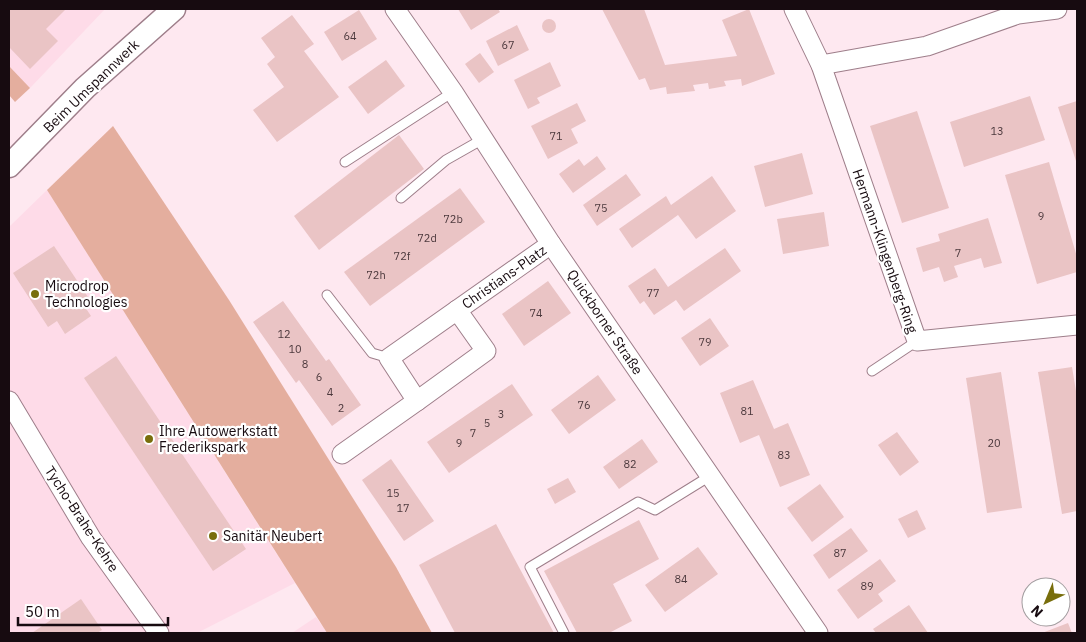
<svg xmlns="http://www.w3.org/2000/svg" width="1086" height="642" viewBox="0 0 1086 642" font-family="'IBM Plex Sans',sans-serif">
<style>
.built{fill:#fedbe8}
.green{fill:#e4ae9e}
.building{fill:#eac4c5}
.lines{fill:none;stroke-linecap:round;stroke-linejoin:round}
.service-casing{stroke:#9e7e8a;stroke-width:11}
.minor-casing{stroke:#9e7e8a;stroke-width:21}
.tertiary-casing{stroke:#9e7e8a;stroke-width:25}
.service{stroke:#fff;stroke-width:9}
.minor{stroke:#fff;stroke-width:19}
.tertiary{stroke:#fff;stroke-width:22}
.poi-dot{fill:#786e0c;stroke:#fff;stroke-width:2}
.labels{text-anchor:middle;stroke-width:4.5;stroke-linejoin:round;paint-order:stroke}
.number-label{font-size:11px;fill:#4c393d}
.street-label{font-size:14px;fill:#170b10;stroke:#fff}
.poi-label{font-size:14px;fill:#170b10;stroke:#fff;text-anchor:start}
</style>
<rect width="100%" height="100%" fill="#fee8f0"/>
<g class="built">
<polygon points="9,9 105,9 30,88 9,66"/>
<polygon points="47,190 295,583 197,633 9,633 9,227"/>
<polygon points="316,617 327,633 292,633"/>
</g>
<g class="green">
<polygon points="9,66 30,88 15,102 9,95"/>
<polygon points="113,126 229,300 396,567 432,633 327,633 47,190"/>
</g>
<g class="building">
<polygon points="9,9 66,9 46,29 58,41 30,69 9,47"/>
<polygon points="458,9 498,9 500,12 471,30"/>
<polygon points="602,9 644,9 665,65 737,56 722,20 749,9 775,74 742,86 741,79 724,81 726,86 709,89 708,83 693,85 695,91 667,94 666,87 650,90 645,78 639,80"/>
<polygon points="359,10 377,39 342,61 324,32"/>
<polygon points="292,15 314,44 304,51 339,97 277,142 253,110 284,87 267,64 275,57 261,38"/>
<circle cx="549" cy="26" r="7"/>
<polygon points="517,25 529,50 498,66 486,41"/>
<polygon points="480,53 494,72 479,83 465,64"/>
<polygon points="386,60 405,86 368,114 348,87"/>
<polygon points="550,62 561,86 537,98 540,103 528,109 514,80"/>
<polygon points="1030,96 1045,140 964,167 950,122"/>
<polygon points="1077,101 1077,164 1058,107"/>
<polygon points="577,103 586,121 571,129 578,143 548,159 531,126"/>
<polygon points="917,111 949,208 902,223 870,126"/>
<polygon points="399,135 424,169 319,250 294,216"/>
<polygon points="802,153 813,194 765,207 754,166"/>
<polygon points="597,156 606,169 573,193 559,174 579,159 584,166"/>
<polygon points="1049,162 1077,257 1077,272 1037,284 1005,175"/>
<polygon points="626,174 641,195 597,226 583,205"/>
<polygon points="712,176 736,211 696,239 678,215 632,248 619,229 666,196 671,205"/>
<polygon points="460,188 485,222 370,306 344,272"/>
<polygon points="824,212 829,246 783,254 777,219"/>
<polygon points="988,218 1002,263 984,268 981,258 954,266 958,277 944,282 939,267 923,272 916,248 940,241 938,234"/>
<polygon points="54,246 90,300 83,304 91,316 65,334 57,321 48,327 13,273"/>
<polygon points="725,248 741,271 684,311 676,300 654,315 644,301 640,304 628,286 655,268 668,287"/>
<polygon points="548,281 571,313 524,346 502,314"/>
<polygon points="283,301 326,361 329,359 361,405 332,426 299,380 296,383 253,322"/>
<polygon points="710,318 729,346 700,366 681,338"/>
<polygon points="116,356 246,549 213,571 84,378"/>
<polygon points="1072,367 1077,397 1077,511 1062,514 1038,372"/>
<polygon points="1001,372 1022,508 987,513 966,378"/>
<polygon points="598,375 616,400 569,434 551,410"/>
<polygon points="753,380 774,429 788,423 810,475 780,487 759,435 740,443 720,393"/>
<polygon points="512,384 533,415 449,473 427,442"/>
<polygon points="897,432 919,462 900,476 878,445"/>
<polygon points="642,439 658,462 619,489 603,467"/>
<polygon points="391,459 434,521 404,541 362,480"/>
<polygon points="568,478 576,492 555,504 547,489"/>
<polygon points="820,484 844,517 812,542 787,508"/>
<polygon points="917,510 926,529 908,538 898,519"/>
<polygon points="639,520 659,559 613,584 632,621 609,633 577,633 544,571"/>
<polygon points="496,524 554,633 455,633 419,565"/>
<polygon points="851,528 868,551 829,579 813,555"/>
<polygon points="698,547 718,574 665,612 645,585"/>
<polygon points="880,559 896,581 878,594 883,601 858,619 837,590"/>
<polygon points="81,599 102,630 97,633 32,633"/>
<polygon points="909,605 928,633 876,633 873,629"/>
<polygon points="1068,623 1072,633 1042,633"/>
</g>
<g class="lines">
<g class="service-casing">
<g id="service">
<polyline points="345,162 453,92"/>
<polyline points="401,198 446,160 483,139"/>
<polyline points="327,295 372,353 389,358"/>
<polyline points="872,371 917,341"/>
<polyline points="564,633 530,567 638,502 655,510 710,476"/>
</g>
</g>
<g class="minor-casing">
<g id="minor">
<polyline points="395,9 453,92 551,244 818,633"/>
<polyline points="794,9 821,65 917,341 1077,325"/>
<polyline points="821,65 927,46 1018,14 1057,9"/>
<polyline points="9,401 91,538 159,633"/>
<polyline points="417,401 486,351 457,310"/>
<polyline points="342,454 417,401 389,358 551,244"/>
</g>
</g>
<g class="tertiary-casing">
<polyline id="tertiary" points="9,166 85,88 174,9"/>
</g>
<use href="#service" class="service"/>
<use href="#minor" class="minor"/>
<use href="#tertiary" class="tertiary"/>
</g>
<g class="poi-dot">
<circle cx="35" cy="294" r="5"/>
<circle cx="149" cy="439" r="5"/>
<circle cx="213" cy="536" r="5"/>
</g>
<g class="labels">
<g class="number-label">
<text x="350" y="40">64</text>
<text x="508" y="49">67</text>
<text x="997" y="135">13</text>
<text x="556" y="140">71</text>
<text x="601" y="212">75</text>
<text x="1041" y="220">9</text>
<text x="453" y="223">72b</text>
<text x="427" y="242">72d</text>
<text x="958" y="257">7</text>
<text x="402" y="260">72f</text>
<text x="376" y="279">72h</text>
<text x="653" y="297">77</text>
<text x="536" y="317">74</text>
<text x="284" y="338">12</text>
<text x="705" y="346">79</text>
<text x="295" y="353">10</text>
<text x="305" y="368">8</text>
<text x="319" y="381">6</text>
<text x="330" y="396">4</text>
<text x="584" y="409">76</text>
<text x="341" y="412">2</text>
<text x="747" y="415">81</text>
<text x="501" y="418">3</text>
<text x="487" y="427">5</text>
<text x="473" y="437">7</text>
<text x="459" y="447">9</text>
<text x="994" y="447">20</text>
<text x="784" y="459">83</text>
<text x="630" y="468">82</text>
<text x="393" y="497">15</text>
<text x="403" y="512">17</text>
<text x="840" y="557">87</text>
<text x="681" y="583">84</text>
<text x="867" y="590">89</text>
</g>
<g class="street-label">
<text transform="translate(91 86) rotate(-44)" y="5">Beim Umspannwerk</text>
<text transform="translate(885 251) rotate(71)" y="5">Hermann-Klingenberg-Ring</text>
<text transform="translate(504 277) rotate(-35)" y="5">Christians-Platz</text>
<text transform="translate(605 322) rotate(56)" y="5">Quickborner Straße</text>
<text transform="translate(82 519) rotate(57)" y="5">Tycho-Brahe-Kehre</text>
</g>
<g class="poi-label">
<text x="45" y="291">Microdrop<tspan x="45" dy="16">Technologies</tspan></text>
<text x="159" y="436">Ihre Autowerkstatt<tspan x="159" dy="16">Frederikspark</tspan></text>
<text x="223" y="541">Sanitär Neubert</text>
</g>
</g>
<rect width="1086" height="642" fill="none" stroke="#170b10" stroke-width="20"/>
<g transform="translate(1046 602) rotate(224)"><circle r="24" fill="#ffffff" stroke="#a29d9f"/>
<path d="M0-4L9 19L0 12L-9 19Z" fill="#786e0c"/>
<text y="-8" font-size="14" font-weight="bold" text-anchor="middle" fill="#170b10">N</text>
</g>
<path d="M18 617v8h150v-8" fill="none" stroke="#170b10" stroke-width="2.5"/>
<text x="25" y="617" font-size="15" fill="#170b10" stroke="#ffffff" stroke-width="4" paint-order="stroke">50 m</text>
</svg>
